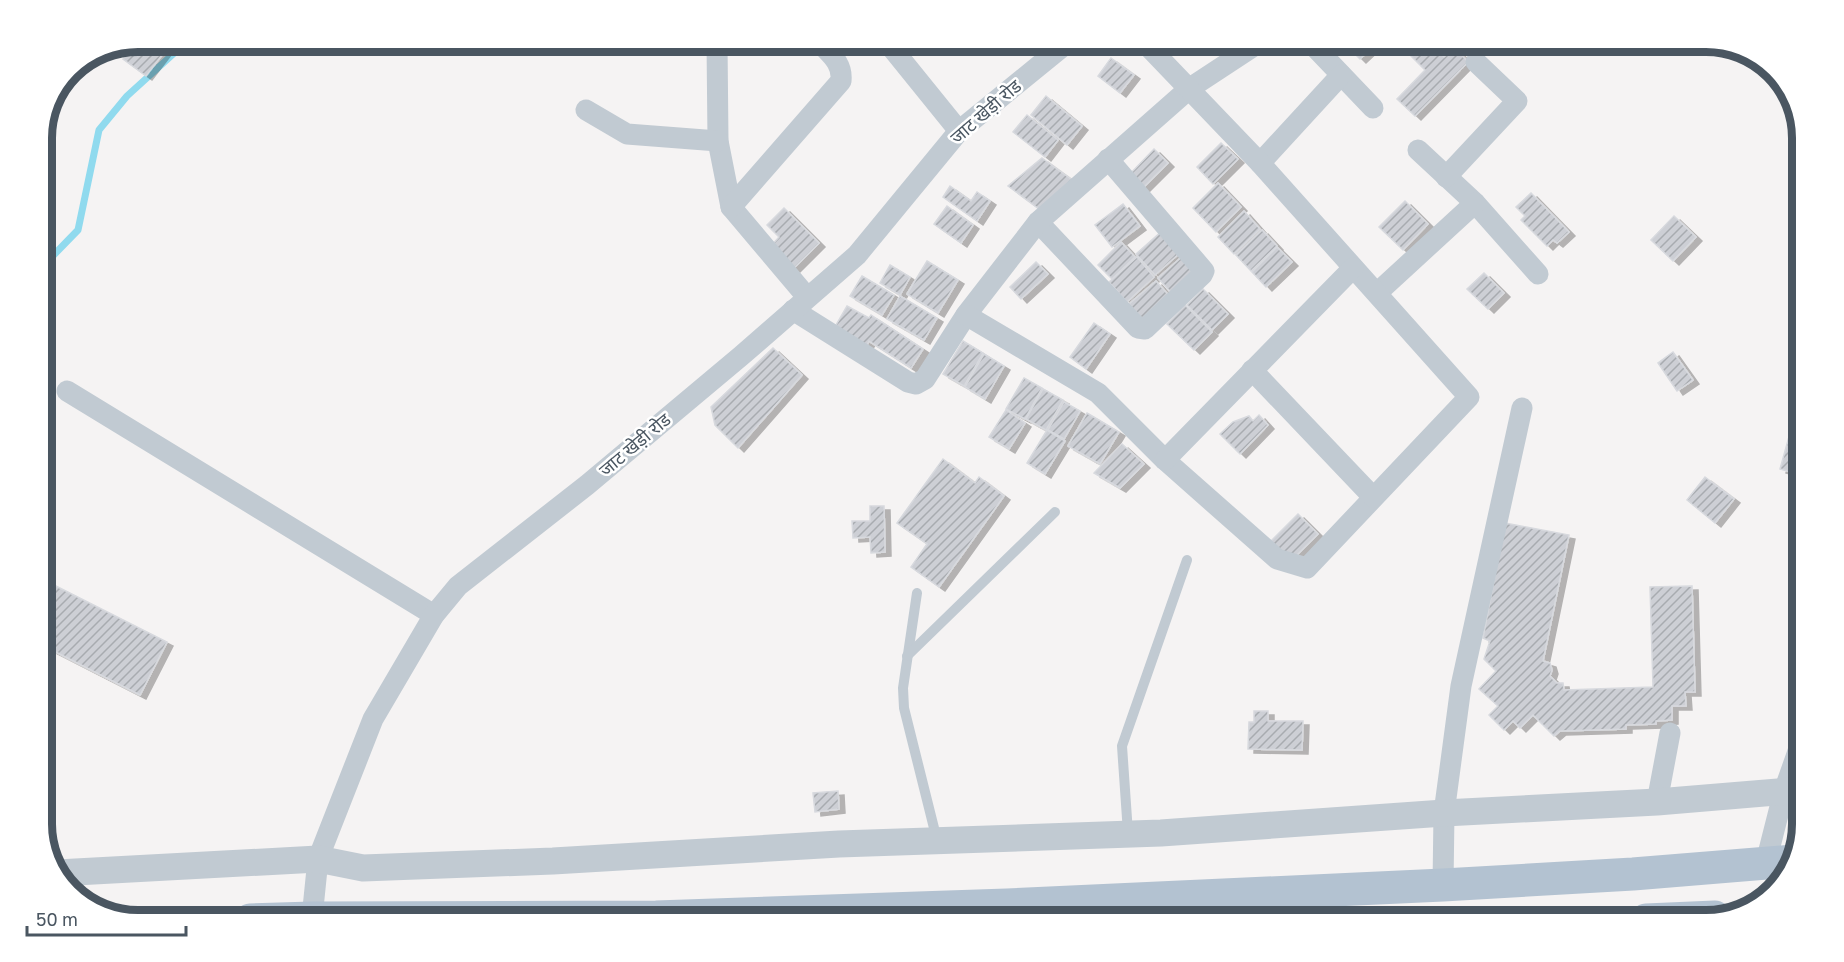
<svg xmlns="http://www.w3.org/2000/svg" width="1844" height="962" viewBox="0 0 1844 962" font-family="'Golos Text','Noto Sans Devanagari',sans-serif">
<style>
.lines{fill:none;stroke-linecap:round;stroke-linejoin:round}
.stream{stroke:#90daee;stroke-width:7}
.building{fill:url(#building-hatch);stroke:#d7d9de;stroke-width:1.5;filter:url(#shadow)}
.service{stroke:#c1cad2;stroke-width:10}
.minor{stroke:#c1cad2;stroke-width:21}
.tertiary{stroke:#c1cad2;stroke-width:27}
.primary{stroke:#b3c2d1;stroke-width:33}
.labels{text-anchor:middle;stroke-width:5;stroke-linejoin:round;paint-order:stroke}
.street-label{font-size:18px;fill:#4a5661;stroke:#fff}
.rim{fill:none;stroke:#4a5661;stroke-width:8}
</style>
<defs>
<pattern id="building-hatch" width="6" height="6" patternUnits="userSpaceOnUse" patternTransform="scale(1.5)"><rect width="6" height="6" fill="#cdcfd5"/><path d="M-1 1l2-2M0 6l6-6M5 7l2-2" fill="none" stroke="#a8abb0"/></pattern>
<filter id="shadow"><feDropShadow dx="6" dy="4" stdDeviation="0" flood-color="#0004"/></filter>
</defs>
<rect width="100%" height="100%" fill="#f5f3f3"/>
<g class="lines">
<polyline class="stream" points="42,278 44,265 78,230 99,130 127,96 182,46 233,42"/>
</g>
<g class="building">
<polygon points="138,42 172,42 146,76 123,59 134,44"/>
<polygon points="1349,42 1378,42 1360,59 1346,45"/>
<polygon points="1397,42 1437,42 1433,46 1444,57 1454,47 1468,62 1415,116 1397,99 1425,70"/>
<polygon points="1111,58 1134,75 1120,93 1098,76"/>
<polygon points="1046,96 1082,126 1067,145 1031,115"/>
<polygon points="1027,115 1058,140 1045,157 1013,132"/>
<polygon points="1221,143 1238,159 1213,184 1197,167"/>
<polygon points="1154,149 1168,163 1142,189 1128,176"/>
<polygon points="1042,158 1075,182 1043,212 1008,186"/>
<polygon points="1218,183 1241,207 1216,232 1193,208"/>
<polygon points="950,186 971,201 977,192 990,201 977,221 943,197"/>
<polygon points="1531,193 1569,232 1557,243 1553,240 1547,246 1521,220 1525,216 1516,207"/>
<polygon points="1405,201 1428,224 1403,250 1379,227"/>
<polygon points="1123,204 1140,226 1112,247 1095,225"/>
<polygon points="947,206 973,225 961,243 934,224"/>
<polygon points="784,208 819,243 794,268 771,246 779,237 767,225"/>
<polygon points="1244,211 1260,229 1234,254 1218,237"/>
<polygon points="1674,216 1696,237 1673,261 1651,240"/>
<polygon points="1163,230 1182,251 1155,275 1136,254"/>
<polygon points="1262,230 1277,246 1251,271 1236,255"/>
<polygon points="1121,242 1135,257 1112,279 1098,265"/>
<polygon points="1277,247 1292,262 1266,287 1252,272"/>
<polygon points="1185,254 1202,273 1175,297 1158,278"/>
<polygon points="1137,257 1154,277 1127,302 1109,282"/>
<polygon points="927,261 958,280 938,313 907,294"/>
<polygon points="1036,262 1048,274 1021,299 1010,287"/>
<polygon points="890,265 910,277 900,295 880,283"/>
<polygon points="1484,273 1504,293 1488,309 1467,289"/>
<polygon points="862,276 894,295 882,315 850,296"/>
<polygon points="1156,281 1173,300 1147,324 1129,304"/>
<polygon points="1203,289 1228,314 1212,330 1187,305"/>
<polygon points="900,296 937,318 924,340 887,319"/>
<polygon points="1185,305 1212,332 1194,350 1167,324"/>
<polygon points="847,306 869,318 871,315 923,349 911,368 869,341 864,351 832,332"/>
<polygon points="1094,323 1110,334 1086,369 1070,357"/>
<polygon points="963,341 983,353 964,386 943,374"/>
<polygon points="773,348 802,375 738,448 715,425 711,407"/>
<polygon points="1673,352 1693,380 1677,391 1658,363"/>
<polygon points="984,354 1004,366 985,399 965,387"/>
<polygon points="1024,378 1042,388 1025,419 1006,409"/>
<polygon points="1043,389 1063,400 1046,430 1026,419"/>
<polygon points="1802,390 1802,475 1780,469"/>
<polygon points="1064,402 1080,411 1064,439 1048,430"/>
<polygon points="1006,410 1025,423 1009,449 989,437"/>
<polygon points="1087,413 1119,432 1100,464 1068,446"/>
<polygon points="1259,415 1268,425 1240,454 1220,434 1233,422 1249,416 1253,421"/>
<polygon points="1047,430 1065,441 1045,474 1027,463"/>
<polygon points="1122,444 1144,464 1120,488 1094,473"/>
<polygon points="943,459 975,483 979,477 1004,496 939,587 911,567 927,544 897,523"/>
<polygon points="1705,477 1734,499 1715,523 1687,500"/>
<polygon points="870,506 884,506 885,552 871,553 870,537 853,538 852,521 870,521"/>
<polygon points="1298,514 1318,534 1291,561 1271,541"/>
<polygon points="1505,523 1569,535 1543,661 1550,663 1552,670 1550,676 1557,683 1563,683 1564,690 1653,687 1650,587 1692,586 1695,692 1685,692 1686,706 1672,706 1672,720 1656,721 1656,724 1626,725 1626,729 1560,731 1554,736 1533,715 1520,728 1513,721 1504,730 1489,715 1498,706 1479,689 1496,671 1484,659 1490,641 1483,638"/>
<polygon points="42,579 167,642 140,695 42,645"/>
<polygon points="1254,711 1268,711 1268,721 1303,721 1302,750 1248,749 1249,722 1254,722"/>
<polygon points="838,791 839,809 815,812 813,793"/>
</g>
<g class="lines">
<g class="service">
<polyline points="917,593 903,688 904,708 937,840"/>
<polyline points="907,656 1055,512"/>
<polyline points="1128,833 1122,746 1187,560"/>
</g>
<g class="minor">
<polyline points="717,42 718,141 731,207 807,297"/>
<polyline points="887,42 959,131"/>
<polyline points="1310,42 1373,108"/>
<polyline points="586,110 627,134 718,141"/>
<polyline points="1418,150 1475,203 1538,274"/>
<polyline points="1260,163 1341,75"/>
<polyline points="1446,177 1517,101 1476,62"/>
<path d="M 731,207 L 841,81 C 843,63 830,54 819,42"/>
<polyline points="1038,222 1138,328 1145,329 1202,275 1204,271 1108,159"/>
<polyline points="1377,293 1475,203"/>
<polyline points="793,310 908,382 916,384 925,379 966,315 1038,222 1190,88 1260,42"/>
<polyline points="966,315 1098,393 1165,460 1277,559 1307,568 1469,397 1260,163 1144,42"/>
<polyline points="1252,370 1373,497"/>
<polyline points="67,391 434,615"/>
<polyline points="1165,460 1353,268"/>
<polyline points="1657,802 1670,733"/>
<polyline points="1766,862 1784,791 1802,740"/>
<polyline points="1443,885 1444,813 1461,686 1522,408"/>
<polyline points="312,918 318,859 373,719 434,615 458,586 587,485 741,356 857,255 959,131 1068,42"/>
</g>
<polyline class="tertiary" points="57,873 318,859 363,868 553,861 839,844 1161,833 1444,813 1657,802 1802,790"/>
<g class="primary">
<polyline points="250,920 312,918 656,917 1007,905 1443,885 1633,874 1793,861"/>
<polyline points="1646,920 1715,917"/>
</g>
</g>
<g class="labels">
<g class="street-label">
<text transform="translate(986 112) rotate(-41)" y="6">जाट खेड़ी रोड</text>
<text transform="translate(635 445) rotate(-40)" y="6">जाट खेड़ी रोड</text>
</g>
</g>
<path d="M0 0H1844V962H0ZM138 52H1706A86 86 0 0 1 1792 138V824A86 86 0 0 1 1706 910H138A86 86 0 0 1 52 824V138A86 86 0 0 1 138 52Z" fill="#fff" fill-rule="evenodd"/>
<path class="rim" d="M138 52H1706A86 86 0 0 1 1792 138V824A86 86 0 0 1 1706 910H138A86 86 0 0 1 52 824V138A86 86 0 0 1 138 52Z"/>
<path d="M27 926v9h159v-9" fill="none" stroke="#4a5661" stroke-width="3"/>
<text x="36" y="926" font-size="18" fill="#4a5661" stroke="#ffffff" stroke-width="4.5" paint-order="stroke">50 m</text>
</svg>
